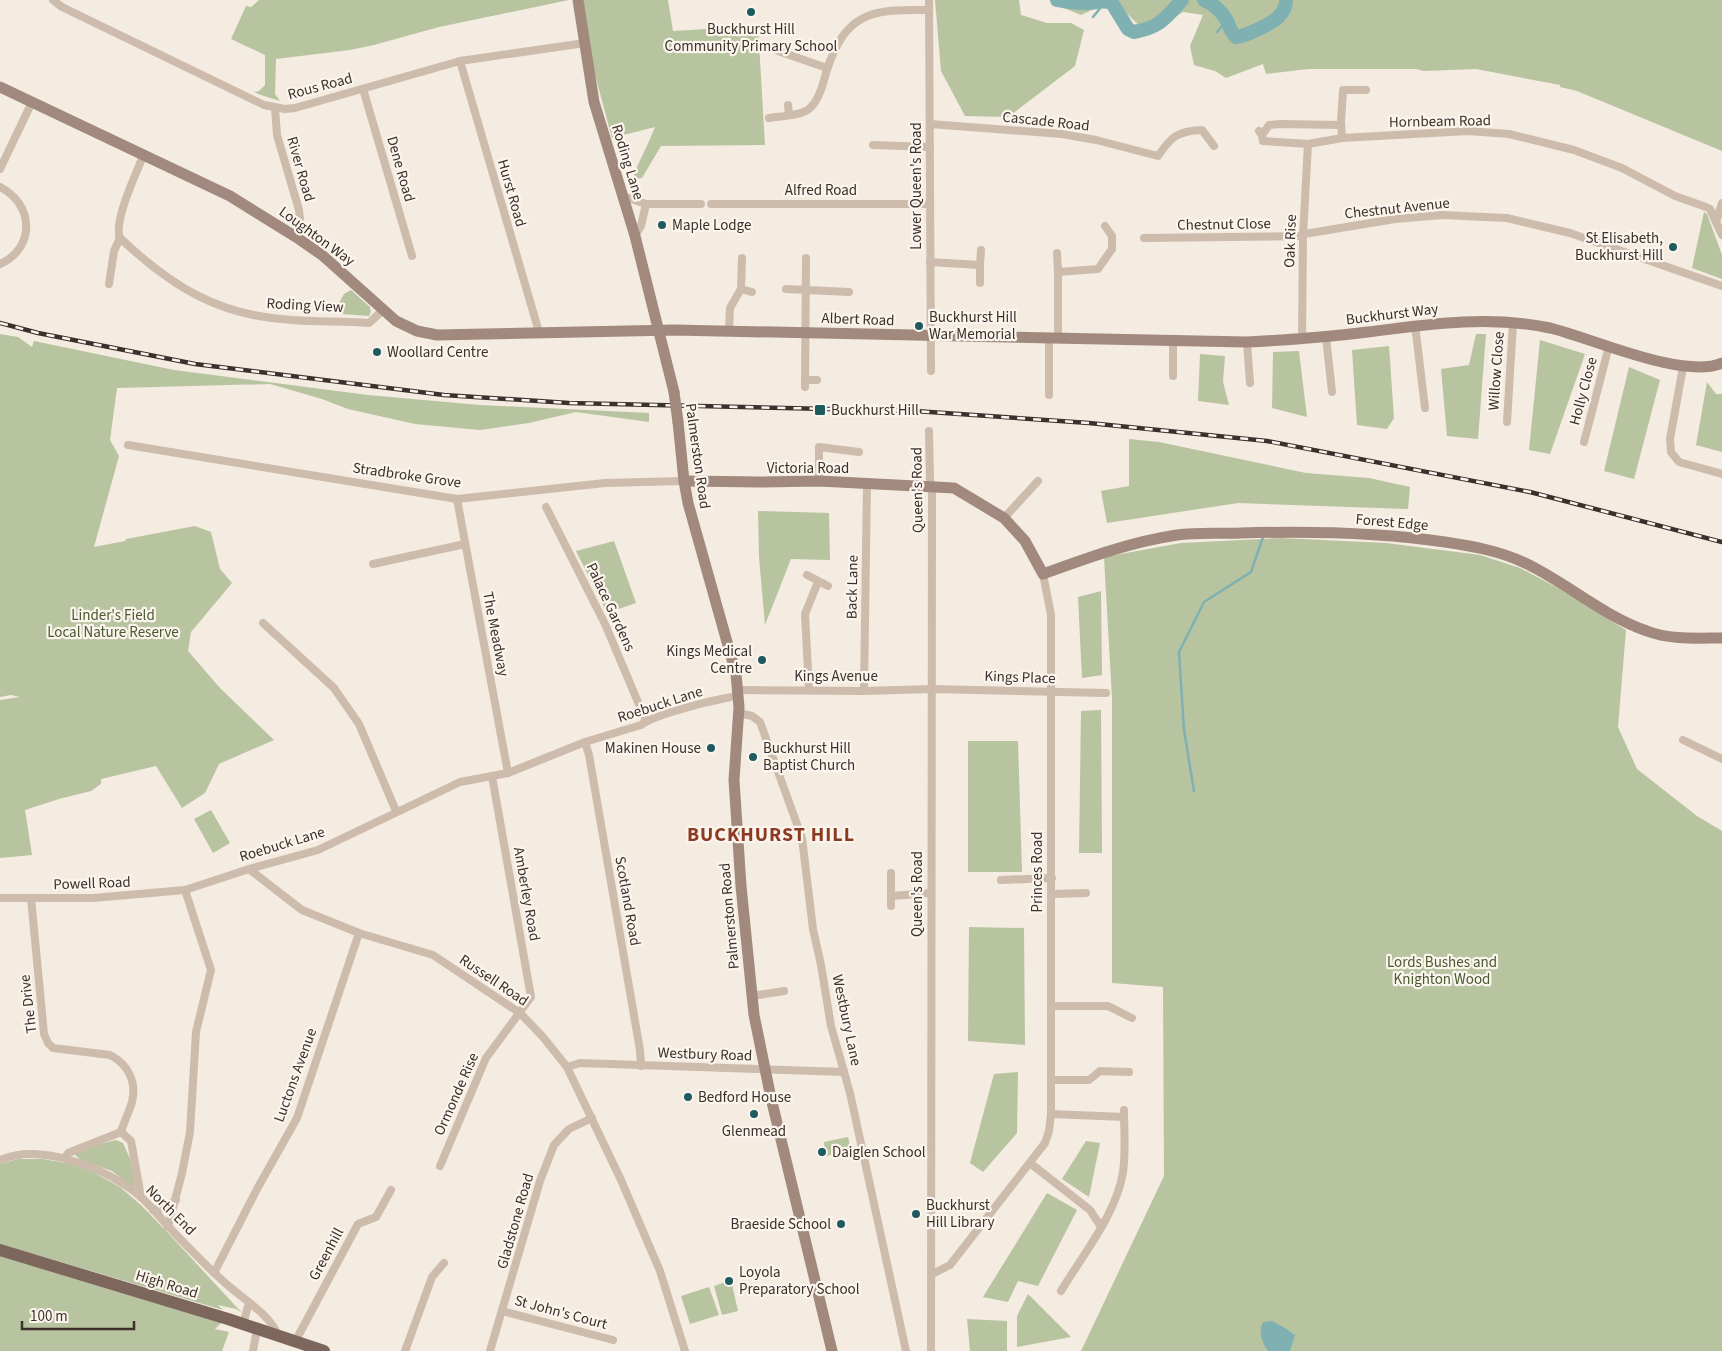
<svg xmlns="http://www.w3.org/2000/svg" width="1722" height="1351" viewBox="0 0 1722 1351" font-family="'Source Sans 3',sans-serif">
<style>
.green{fill:#b8c4a0}
.water{fill:#7fb0b2}
.lines{fill:none;stroke-linecap:round;stroke-linejoin:round}
.stream{stroke:#7fb0b2;stroke-width:2.5}
.river{stroke:#7fb0b2;stroke-width:14}
.street{stroke:#cdbbac;stroke-width:8}
.secondary{stroke:#a18a7d;stroke-width:11}
.primary{stroke:#7d675c;stroke-width:12}
.rail-casing{stroke:#3b302b;stroke-width:4.5}
.rail{stroke:#fbf5ee;stroke-width:2.5;stroke-dasharray:8;stroke-linecap:butt}
.secondary-bridge{stroke:#a18a7d;stroke-width:11}
.poi-dot{fill:#1f5a5e;stroke:#fbf5ee;stroke-width:2}
.labels{text-anchor:middle;stroke-width:4.5;stroke-linejoin:round;paint-order:stroke}
.poi-label{font-size:15px;fill:#3b302b;stroke:#fbf5ee;text-anchor:start}
.street-label{font-size:15px;fill:#3b302b;stroke:#fbf5ee}
.park-label{font-size:15px;fill:#4a5a2e;stroke:#fbf5ee}
.district-label{font-size:20px;font-weight:bold;letter-spacing:1px;fill:#8c3b22;stroke:#fbf5ee}
</style>
<rect width="100%" height="100%" fill="#f4ebe1"/>
<g class="green">
<polygon points="259,0 569,0 439,27 374,45 350,50 276,59 275,94 280,101 261,95 254,92 259,91 265,85 265,55 231,39 246,6 251,7"/>
<path d="M 583,0 L 668,0 L 673,31 L 758,26 L 765,145 L 661,146 L 642,178 L 632,179 C 639,161 648,145 655,127 L 612,138 L 594,71 Z"/>
<polygon points="935,0 1019,0 1021,15 1047,23 1071,23 1084,30 1075,66 1008,117 965,116 941,71"/>
<polygon points="1051,0 1722,0 1722,151 1577,91 1560,87 1560,85 1476,69 1424,71 1416,69 1308,69 1266,74 1263,64 1226,78 1215,71 1194,65 1190,46 1203,15 1183,12 1149,35 1122,9 1105,4 1081,15 1059,6"/>
<polygon points="1704,212 1707,214 1722,255 1722,279 1692,268"/>
<polygon points="351,290 370,307 371,312 369,316 341,314 337,310 337,307 344,294"/>
<polygon points="0,334 18,337 32,347 34,341 174,370 368,395 480,405 649,413 649,422 576,412 529,423 480,430 415,424 348,409 322,399 270,384 117,388 110,440 119,456 94,547 125,541 126,539 195,526 211,532 220,569 232,583 191,632 188,651 220,688 274,740 219,764 205,793 182,808 156,766 101,779 101,784 91,791 59,799 25,810 32,855 0,858 0,700 20,697 11,695 0,697"/>
<polygon points="1476,334 1486,334 1478,439 1447,436 1441,369 1469,365"/>
<polygon points="1540,340 1585,354 1550,454 1529,450"/>
<polygon points="1389,346 1394,418 1387,429 1357,425 1352,350"/>
<polygon points="1299,351 1307,417 1272,408 1273,352"/>
<polygon points="1200,354 1225,356 1223,382 1229,405 1198,401"/>
<polygon points="1629,367 1660,380 1634,479 1604,471"/>
<polygon points="1707,382 1716,394 1722,394 1722,452 1696,445"/>
<polygon points="1129,439 1159,442 1306,473 1369,478 1410,487 1408,509 1238,503 1107,523 1101,491 1129,486"/>
<polygon points="758,511 829,513 830,560 791,559 765,625 759,557"/>
<polygon points="1281,538 1386,543 1480,555 1520,568 1558,588 1626,630 1618,727 1637,769 1697,816 1722,831 1722,1351 1081,1351 1164,1176 1163,987 1112,983 1112,698 1104,557 1181,543"/>
<polygon points="614,541 636,603 607,613 576,551"/>
<polygon points="1101,591 1102,675 1082,678 1078,597"/>
<polygon points="1101,710 1102,853 1079,853 1081,711"/>
<polygon points="968,741 1018,741 1022,872 968,872"/>
<polygon points="211,810 230,843 213,853 194,819"/>
<polygon points="969,927 1024,928 1025,1045 968,1041"/>
<polygon points="1018,1072 1017,1133 983,1172 970,1163 994,1074"/>
<polygon points="848,1137 851,1151 826,1156 824,1142"/>
<polygon points="116,1140 123,1143 131,1161 135,1186 133,1187 112,1171 81,1160 74,1154 78,1150"/>
<polygon points="1086,1141 1100,1143 1089,1197 1062,1179"/>
<polygon points="18,1159 43,1159 71,1164 93,1172 120,1187 141,1205 171,1236 242,1313 236,1309 218,1305 223,1310 0,1244 0,1164"/>
<polygon points="1047,1193 1077,1210 1038,1286 1018,1281 1008,1302 983,1297"/>
<polygon points="0,1254 223,1321 215,1329 229,1332 222,1351 0,1351"/>
<polygon points="731,1280 738,1311 722,1315 714,1286"/>
<polygon points="709,1287 719,1315 690,1324 681,1296"/>
<polygon points="1028,1294 1071,1337 1017,1347 1017,1316"/>
<polygon points="967,1319 1007,1321 1007,1351 970,1351"/>
</g>
<path class="water" d="M 1272,1321 L 1285,1328 L 1295,1335 L 1290,1351 L 1268,1351 C 1262,1342 1258,1333 1263,1322 Z"/>
<g class="lines">
<g class="stream">
<polyline points="1093,17 1106,1"/>
<polyline points="1217,32 1227,20"/>
<polyline points="1194,791 1184,730 1179,652 1204,602 1251,572 1263,537"/>
</g>
<g class="river">
<path d="M 1057,0 C 1067,2 1078,4 1089,3 C 1098,2 1103,0 1112,3 L 1128,29 L 1134,32 C 1161,27 1164,19 1182,0"/>
<path d="M 1204,0 C 1213,4 1221,11 1226,19 C 1230,26 1229,30 1236,37 C 1246,36 1274,23 1280,15 C 1284,11 1286,6 1286,0"/>
</g>
<g class="street">
<polyline points="53,0 62,7 264,105 285,109 295,108 460,61 585,43"/>
<polyline points="929,0 931,371"/>
<polyline points="778,51 827,68"/>
<polyline points="460,61 539,332"/>
<polyline points="363,89 412,256"/>
<polyline points="788,105 789,115"/>
<polyline points="275,108 277,135 299,210 300,219 296,237"/>
<path d="M 769,118 C 781,116 802,116 810,108 C 819,100 823,84 826,73 C 845,12 871,9 929,10"/>
<path d="M 930,124 L 1062,134 L 1096,140 L 1158,156 C 1171,137 1177,131 1202,130 L 1214,146"/>
<polyline points="1259,131 1262,135 1263,141 1308,144 1342,138 1468,131 1509,134 1574,150 1622,168 1675,196 1706,207 1710,209 1722,235"/>
<polyline points="1262,135 1269,125 1280,124 1341,125"/>
<polyline points="1342,138 1341,121 1343,90 1366,90"/>
<polyline points="873,145 930,147"/>
<path d="M 143,156 C 136,174 113,222 120,238 C 172,287 219,316 292,320 C 318,322 343,321 369,323 L 383,310"/>
<polyline points="0,169 32,102"/>
<path d="M 0,187 C 34,204 36,248 0,264"/>
<polyline points="623,196 646,204 701,204"/>
<polyline points="711,204 930,204"/>
<polyline points="1716,222 1722,203"/>
<polyline points="1304,234 1395,219 1442,215 1507,218 1570,233 1722,286"/>
<polyline points="635,236 641,226 646,204"/>
<polyline points="1144,238 1303,236"/>
<polyline points="1057,253 1058,272"/>
<polyline points="930,262 980,265 981,250"/>
<polyline points="980,283 980,265"/>
<polyline points="109,284 114,251 120,238"/>
<polyline points="741,289 752,292"/>
<polyline points="786,289 849,292"/>
<polyline points="1415,325 1425,408"/>
<polyline points="729,331 730,308 741,289 742,258"/>
<polyline points="1326,337 1332,392"/>
<polyline points="1049,338 1049,395"/>
<polyline points="1058,338 1058,272 1098,269 1112,249 1112,236 1105,226"/>
<polyline points="1302,339 1303,236 1308,144"/>
<polyline points="1173,341 1173,376"/>
<polyline points="1247,342 1250,383"/>
<polyline points="1683,367 1670,439 1671,452 1679,462 1722,474"/>
<polyline points="805,380 817,380"/>
<polyline points="805,387 806,258"/>
<polyline points="1507,422 1513,323"/>
<polyline points="929,431 930,479 932,488 931,1351"/>
<polyline points="1584,442 1609,346"/>
<polyline points="128,445 457,499 605,483 684,481"/>
<polyline points="819,481 819,447 859,452"/>
<polyline points="457,499 508,773"/>
<polyline points="546,507 605,624 646,721"/>
<polyline points="1004,518 1038,481"/>
<polyline points="373,564 465,544"/>
<polyline points="807,575 828,586"/>
<polyline points="263,623 334,688 359,724 396,811"/>
<polyline points="739,690 864,691 932,689 1106,693"/>
<polyline points="809,690 805,614 818,582"/>
<polyline points="864,691 867,483"/>
<polyline points="739,713 752,716 760,722 802,838 813,929 821,965 831,1026 850,1093 906,1351"/>
<polyline points="1683,740 1722,759"/>
<polyline points="585,742 589,755 640,1050 641,1066"/>
<polyline points="249,869 302,910 359,933 433,955 520,1013 543,1037 567,1067 621,1180 660,1271 685,1351"/>
<polyline points="891,873 891,906"/>
<polyline points="1001,880 1052,878"/>
<polyline points="1052,894 1086,893"/>
<polyline points="891,896 930,893"/>
<path d="M 0,898 L 93,898 L 185,890 L 249,869 L 318,850 L 460,782 L 508,773 L 585,742 L 641,725 C 655,714 720,698 739,696"/>
<path d="M 31,898 L 44,1034 L 48,1043 L 53,1048 L 110,1055 C 128,1064 137,1082 132,1102 C 129,1112 124,1122 121,1132"/>
<polyline points="752,996 784,991"/>
<polyline points="1051,1006 1108,1006 1132,1018"/>
<polyline points="567,1067 580,1063 844,1072"/>
<polyline points="1051,1080 1089,1080 1100,1071 1129,1072"/>
<polyline points="1051,1114 1124,1117"/>
<polyline points="121,1132 131,1141 141,1197"/>
<polyline points="65,1158 68,1153 121,1132"/>
<path d="M 0,1160 C 42,1142 108,1169 141,1197 C 150,1205 158,1215 166,1224 C 185,1244 203,1263 223,1281 C 239,1296 268,1313 277,1333 L 276,1335"/>
<polyline points="1030,1163 1090,1210 1101,1227"/>
<polyline points="440,1166 486,1058 531,997 492,776"/>
<polyline points="153,1210 164,1208 176,1200"/>
<polyline points="168,1227 182,1173 190,1132 196,1032 211,970 185,890"/>
<polyline points="214,1273 257,1189 297,1118 359,933"/>
<polyline points="932,1274 950,1265 1045,1143 1049,1131 1051,1114 1051,615 1043,574"/>
<path d="M 1061,1291 C 1082,1256 1117,1213 1123,1172 C 1126,1152 1124,1131 1124,1110"/>
<polyline points="502,1311 613,1340"/>
<polyline points="243,1324 249,1303"/>
<polyline points="295,1342 358,1224 376,1217 391,1190"/>
<polyline points="253,1351 257,1329"/>
<polyline points="405,1351 432,1277 444,1263"/>
<polyline points="490,1351 540,1181 554,1145 569,1129 592,1118"/>
</g>
<g class="secondary">
<polyline points="578,0 594,102 635,236 674,392"/>
<path d="M 0,87 L 230,196 L 296,237 L 322,255 L 396,321 L 417,331 L 437,335 L 674,330 L 1247,342 C 1288,340 1328,337 1368,332 C 1429,324 1489,315 1550,328 C 1592,338 1683,380 1722,363"/>
<polyline points="678,422 684,481 688,503 736,674 739,707 734,780 741,886 754,1015 771,1098 832,1351"/>
<path d="M 684,481 L 760,482 L 819,481 L 954,488 L 1004,518 L 1025,541 L 1043,574 C 1087,558 1130,542 1177,535 C 1198,532 1220,534 1241,533 C 1309,531 1377,532 1445,542 C 1472,546 1500,551 1525,563 C 1567,583 1603,616 1647,631 C 1670,640 1697,638 1722,638"/>
</g>
<polyline class="primary" points="0,1250 228,1319 324,1351"/>
<g class="rail-casing">
<polyline id="rail" points="0,323 38,333 195,364 444,395 569,403 915,411 1089,423 1267,441 1530,492 1722,542"/>
</g>
<use href="#rail" class="rail"/>
<polyline class="secondary-bridge" points="674,392 678,422"/>
</g>
<g class="poi-dot">
<circle cx="751" cy="12" r="5"/>
<circle cx="662" cy="225" r="5"/>
<circle cx="1673" cy="247" r="5"/>
<circle cx="919" cy="326" r="5"/>
<circle cx="377" cy="352" r="5"/>
<rect x="814" y="404" width="12" height="12" rx="2.5"/>
<circle cx="762" cy="660" r="5"/>
<circle cx="711" cy="748" r="5"/>
<circle cx="753" cy="757" r="5"/>
<circle cx="688" cy="1097" r="5"/>
<circle cx="754" cy="1114" r="5"/>
<circle cx="822" cy="1152" r="5"/>
<circle cx="916" cy="1214" r="5"/>
<circle cx="841" cy="1224" r="5"/>
<circle cx="729" cy="1281" r="5"/>
</g>
<g class="labels">
<g class="poi-label">
<text x="751" y="34" text-anchor="middle">Buckhurst Hill<tspan x="751" dy="17">Community Primary School</tspan></text>
<text x="672" y="230">Maple Lodge</text>
<text x="1663" y="243" text-anchor="end">St Elisabeth,<tspan x="1663" dy="17">Buckhurst Hill</tspan></text>
<text x="929" y="322">Buckhurst Hill<tspan x="929" dy="17">War Memorial</tspan></text>
<text x="387" y="357">Woollard Centre</text>
<text x="831" y="415">Buckhurst Hill</text>
<text x="752" y="656" text-anchor="end">Kings Medical<tspan x="752" dy="17">Centre</tspan></text>
<text x="701" y="753" text-anchor="end">Makinen House</text>
<text x="763" y="753">Buckhurst Hill<tspan x="763" dy="17">Baptist Church</tspan></text>
<text x="698" y="1102">Bedford House</text>
<text x="754" y="1136" text-anchor="middle">Glenmead</text>
<text x="832" y="1157">Daiglen School</text>
<text x="926" y="1210">Buckhurst<tspan x="926" dy="17">Hill Library</tspan></text>
<text x="831" y="1229" text-anchor="end">Braeside School</text>
<text x="739" y="1277">Loyola<tspan x="739" dy="17">Preparatory School</tspan></text>
</g>
<g class="street-label">
<text transform="translate(320 86) rotate(-15)" y="5">Rous Road</text>
<text transform="translate(1046 121) rotate(6)" y="5">Cascade Road</text>
<text transform="translate(1440 121) rotate(-1)" y="5">Hornbeam Road</text>
<text transform="translate(628 162) rotate(73)" y="5">Roding Lane</text>
<text transform="translate(301 169) rotate(74)" y="5">River Road</text>
<text transform="translate(401 169) rotate(74)" y="5">Dene Road</text>
<text transform="translate(916 186) rotate(-90)" y="5">Lower Queen's Road</text>
<text x="821" y="195">Alfred Road</text>
<text transform="translate(512 193) rotate(74)" y="5">Hurst Road</text>
<text transform="translate(1397 208) rotate(-6)" y="5">Chestnut Avenue</text>
<text transform="translate(1224 224) rotate(-1)" y="5">Chestnut Close</text>
<text transform="translate(317 236) rotate(36)" y="5">Loughton Way</text>
<text transform="translate(1290 241) rotate(-88)" y="5">Oak Rise</text>
<text transform="translate(305 305) rotate(3)" y="5">Roding View</text>
<text transform="translate(1392 314) rotate(-7)" y="5">Buckhurst Way</text>
<text transform="translate(858 319) rotate(2)" y="5">Albert Road</text>
<text transform="translate(1496 371) rotate(-86)" y="5">Willow Close</text>
<text transform="translate(1583 391) rotate(-75)" y="5">Holly Close</text>
<text transform="translate(698 456) rotate(82)" y="5">Palmerston Road</text>
<text x="808" y="473">Victoria Road</text>
<text transform="translate(407 475) rotate(8)" y="5">Stradbroke Grove</text>
<text transform="translate(917 490) rotate(-91)" y="5">Queen's Road</text>
<text transform="translate(1392 522) rotate(5)" y="5">Forest Edge</text>
<text transform="translate(852 587) rotate(-89)" y="5">Back Lane</text>
<text transform="translate(611 607) rotate(65)" y="5">Palace Gardens</text>
<text transform="translate(496 634) rotate(79)" y="5">The Meadway</text>
<text x="836" y="681">Kings Avenue</text>
<text transform="translate(1020 677) rotate(2)" y="5">Kings Place</text>
<text transform="translate(660 704) rotate(-18)" y="5">Roebuck Lane</text>
<text transform="translate(282 844) rotate(-17)" y="5">Roebuck Lane</text>
<text transform="translate(1037 872) rotate(-90)" y="5">Princes Road</text>
<text transform="translate(92 883) rotate(-2)" y="5">Powell Road</text>
<text transform="translate(527 894) rotate(80)" y="5">Amberley Road</text>
<text transform="translate(917 894) rotate(-90)" y="5">Queen's Road</text>
<text transform="translate(628 901) rotate(80)" y="5">Scotland Road</text>
<text transform="translate(729 916) rotate(-95)" y="5">Palmerston Road</text>
<text transform="translate(494 980) rotate(34)" y="5">Russell Road</text>
<text transform="translate(28 1004) rotate(-97)" y="5">The Drive</text>
<text transform="translate(847 1020) rotate(78)" y="5">Westbury Lane</text>
<text transform="translate(705 1054) rotate(2)" y="5">Westbury Road</text>
<text transform="translate(295 1075) rotate(-70)" y="5">Luctons Avenue</text>
<text transform="translate(456 1094) rotate(-66)" y="5">Ormonde Rise</text>
<text transform="translate(171 1210) rotate(45)" y="5">North End</text>
<text transform="translate(515 1221) rotate(-74)" y="5">Gladstone Road</text>
<text transform="translate(326 1254) rotate(-62)" y="5">Greenhill</text>
<text transform="translate(167 1284) rotate(17)" y="5">High Road</text>
<text transform="translate(561 1312) rotate(15)" y="5">St John's Court</text>
</g>
<g class="park-label">
<text x="113" y="620">Linder's Field<tspan x="113" dy="17">Local Nature Reserve</tspan></text>
<text x="1442" y="967">Lords Bushes and<tspan x="1442" dy="17">Knighton Wood</tspan></text>
</g>
<g class="district-label">
<text x="771" y="841">BUCKHURST HILL</text>
</g>
</g>
<path d="M22 1321v8h112v-8" fill="none" stroke="#3b302b" stroke-width="2.5"/>
<text x="30" y="1321" font-size="15" fill="#3b302b" stroke="#fbf5ee" stroke-width="4" paint-order="stroke">100 m</text>
</svg>
